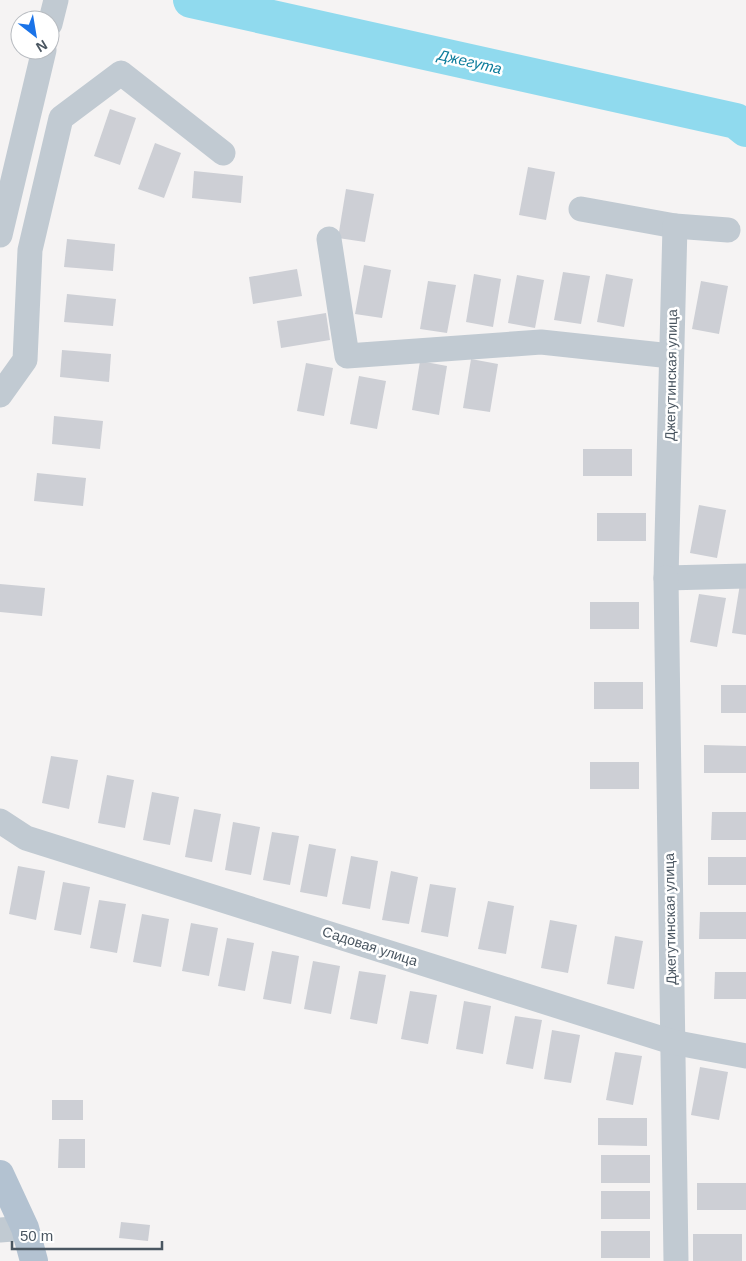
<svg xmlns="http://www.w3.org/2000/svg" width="746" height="1261" viewBox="0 0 746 1261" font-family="Helvetica,sans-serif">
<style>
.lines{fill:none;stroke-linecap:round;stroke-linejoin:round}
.river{stroke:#90daee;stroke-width:36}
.building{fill:#cdcfd5}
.minor{stroke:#c1cad2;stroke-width:25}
.major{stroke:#b3c2d1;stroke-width:28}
.labels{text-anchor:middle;stroke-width:5;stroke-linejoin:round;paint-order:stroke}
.street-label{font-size:14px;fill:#4a5661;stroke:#fff}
.water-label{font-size:15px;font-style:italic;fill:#0c7c9b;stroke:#fff}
</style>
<rect width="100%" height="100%" fill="#f5f3f3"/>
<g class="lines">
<polyline class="river" points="191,0 736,121 746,129"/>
</g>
<g class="building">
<polygon points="110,109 136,118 120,165 94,156"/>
<polygon points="155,143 181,153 164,198 138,189"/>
<polygon points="528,167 555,172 546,220 519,215"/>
<polygon points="194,171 243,176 241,203 192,198"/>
<polygon points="346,189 374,194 365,242 338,238"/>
<polygon points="67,239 115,244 113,271 64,267"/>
<polygon points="364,265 391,270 382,318 355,314"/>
<polygon points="297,269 302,296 253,304 249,277"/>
<polygon points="563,272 590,276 581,324 554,320"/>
<polygon points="474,274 501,279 493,327 466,322"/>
<polygon points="606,274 633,279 624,327 597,322"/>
<polygon points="517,275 544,280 535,328 508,323"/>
<polygon points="428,281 456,285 447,333 420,329"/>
<polygon points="701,281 728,286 719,334 692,329"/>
<polygon points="67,294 116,299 113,326 64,322"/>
<polygon points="326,313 330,340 281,348 277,321"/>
<polygon points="62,350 111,354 109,382 60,377"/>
<polygon points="471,359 498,364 490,412 463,408"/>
<polygon points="420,361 447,366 439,415 412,410"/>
<polygon points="306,363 333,368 324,416 297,411"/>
<polygon points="359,376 386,381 377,429 350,424"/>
<polygon points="54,416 103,421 100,449 52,444"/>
<rect x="583" y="449" width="49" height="27"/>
<polygon points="37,473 86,478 83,506 34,501"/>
<polygon points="699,505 726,510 717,558 690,553"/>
<rect x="597" y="513" width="49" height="28"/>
<polygon points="0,584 45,588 42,616 0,612"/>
<polygon points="740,584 746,586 746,635 732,633"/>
<polygon points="699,594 726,598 717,647 690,642"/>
<rect x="590" y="602" width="49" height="27"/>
<rect x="594" y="682" width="49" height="27"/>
<rect x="721" y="685" width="25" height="28"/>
<polygon points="704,745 746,746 746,773 704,773"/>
<polygon points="51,756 78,760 69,809 42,803"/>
<rect x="590" y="762" width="49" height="27"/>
<polygon points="107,775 134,780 125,828 98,823"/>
<polygon points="152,792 179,797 170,845 143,840"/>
<polygon points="194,809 221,814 212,862 185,857"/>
<polygon points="712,812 746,812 746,840 711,840"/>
<polygon points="233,822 260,827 251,875 225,870"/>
<polygon points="272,832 299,836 290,885 263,880"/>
<polygon points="309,844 336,849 327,897 300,892"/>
<polygon points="351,856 378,861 370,909 342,904"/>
<rect x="708" y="857" width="38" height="28"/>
<polygon points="18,866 45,871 36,920 9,914"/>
<polygon points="391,871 418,877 409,924 382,920"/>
<polygon points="63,882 90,887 81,935 54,930"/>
<polygon points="430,884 456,888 448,937 421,932"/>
<polygon points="99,900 126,904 117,953 90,948"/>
<polygon points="488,901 514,906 506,954 478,949"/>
<polygon points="700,912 746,912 746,939 699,939"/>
<polygon points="142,914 169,919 161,967 133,962"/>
<polygon points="550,920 577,925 568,973 541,968"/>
<polygon points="191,923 218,928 209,976 182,971"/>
<polygon points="615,936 643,941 634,989 607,984"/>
<polygon points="227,938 254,943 245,991 218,986"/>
<polygon points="272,951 299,956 291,1004 263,999"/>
<polygon points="313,961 340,966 331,1014 304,1009"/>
<polygon points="359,971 386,975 377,1024 350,1019"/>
<polygon points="715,972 746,972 746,999 714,999"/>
<polygon points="410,991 437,995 428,1044 401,1039"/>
<polygon points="464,1001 491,1006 483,1054 456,1049"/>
<polygon points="515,1016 542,1020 533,1069 506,1064"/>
<polygon points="552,1030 580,1035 571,1083 544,1079"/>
<polygon points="615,1052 642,1056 633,1105 606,1100"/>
<polygon points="700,1067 728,1072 719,1120 691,1115"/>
<rect x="52" y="1100" width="31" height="20"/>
<polygon points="598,1118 647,1118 647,1146 598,1145"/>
<polygon points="59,1139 85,1139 85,1168 58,1168"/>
<rect x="601" y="1155" width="49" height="28"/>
<rect x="697" y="1183" width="49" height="27"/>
<rect x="601" y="1191" width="49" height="28"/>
<polygon points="121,1222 150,1225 148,1241 119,1238"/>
<rect x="601" y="1231" width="49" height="27"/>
<rect x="693" y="1234" width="49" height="27"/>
</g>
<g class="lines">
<g class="minor">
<polyline points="50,24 56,0"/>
<polyline points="581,209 675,226"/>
<polyline points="728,230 675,226 666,578 746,576"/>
<polyline points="0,235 44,50"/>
<polyline points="329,239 347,356 541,342 671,356"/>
<polyline points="0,395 25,360 30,250 61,118 121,73 223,153"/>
<polyline points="666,578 676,1261"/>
<polyline points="0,821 26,838 672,1042 746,1056"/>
<polyline points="0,1230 25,1228"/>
</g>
<polyline class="major" points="0,1174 25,1228 34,1261"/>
</g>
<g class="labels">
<g class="street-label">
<text transform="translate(671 375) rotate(-89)" y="5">Джегутинская улица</text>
<text transform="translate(670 919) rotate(-91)" y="5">Джегутинская улица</text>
<text transform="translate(370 946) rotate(18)" y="5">Садовая улица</text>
</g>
<g class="water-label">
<text transform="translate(470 62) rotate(13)" y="5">Джегута</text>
</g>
</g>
<g transform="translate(35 35) rotate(149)"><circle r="24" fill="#ffffff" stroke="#b7bbc0"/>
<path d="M0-4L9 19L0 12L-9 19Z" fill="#1a73e8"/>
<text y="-8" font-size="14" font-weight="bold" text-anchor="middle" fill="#4a5661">N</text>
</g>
<path d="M12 1241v8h150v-8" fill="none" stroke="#4a5661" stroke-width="2.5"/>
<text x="20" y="1241" font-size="15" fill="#4a5661" stroke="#ffffff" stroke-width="4" paint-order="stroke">50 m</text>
</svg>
